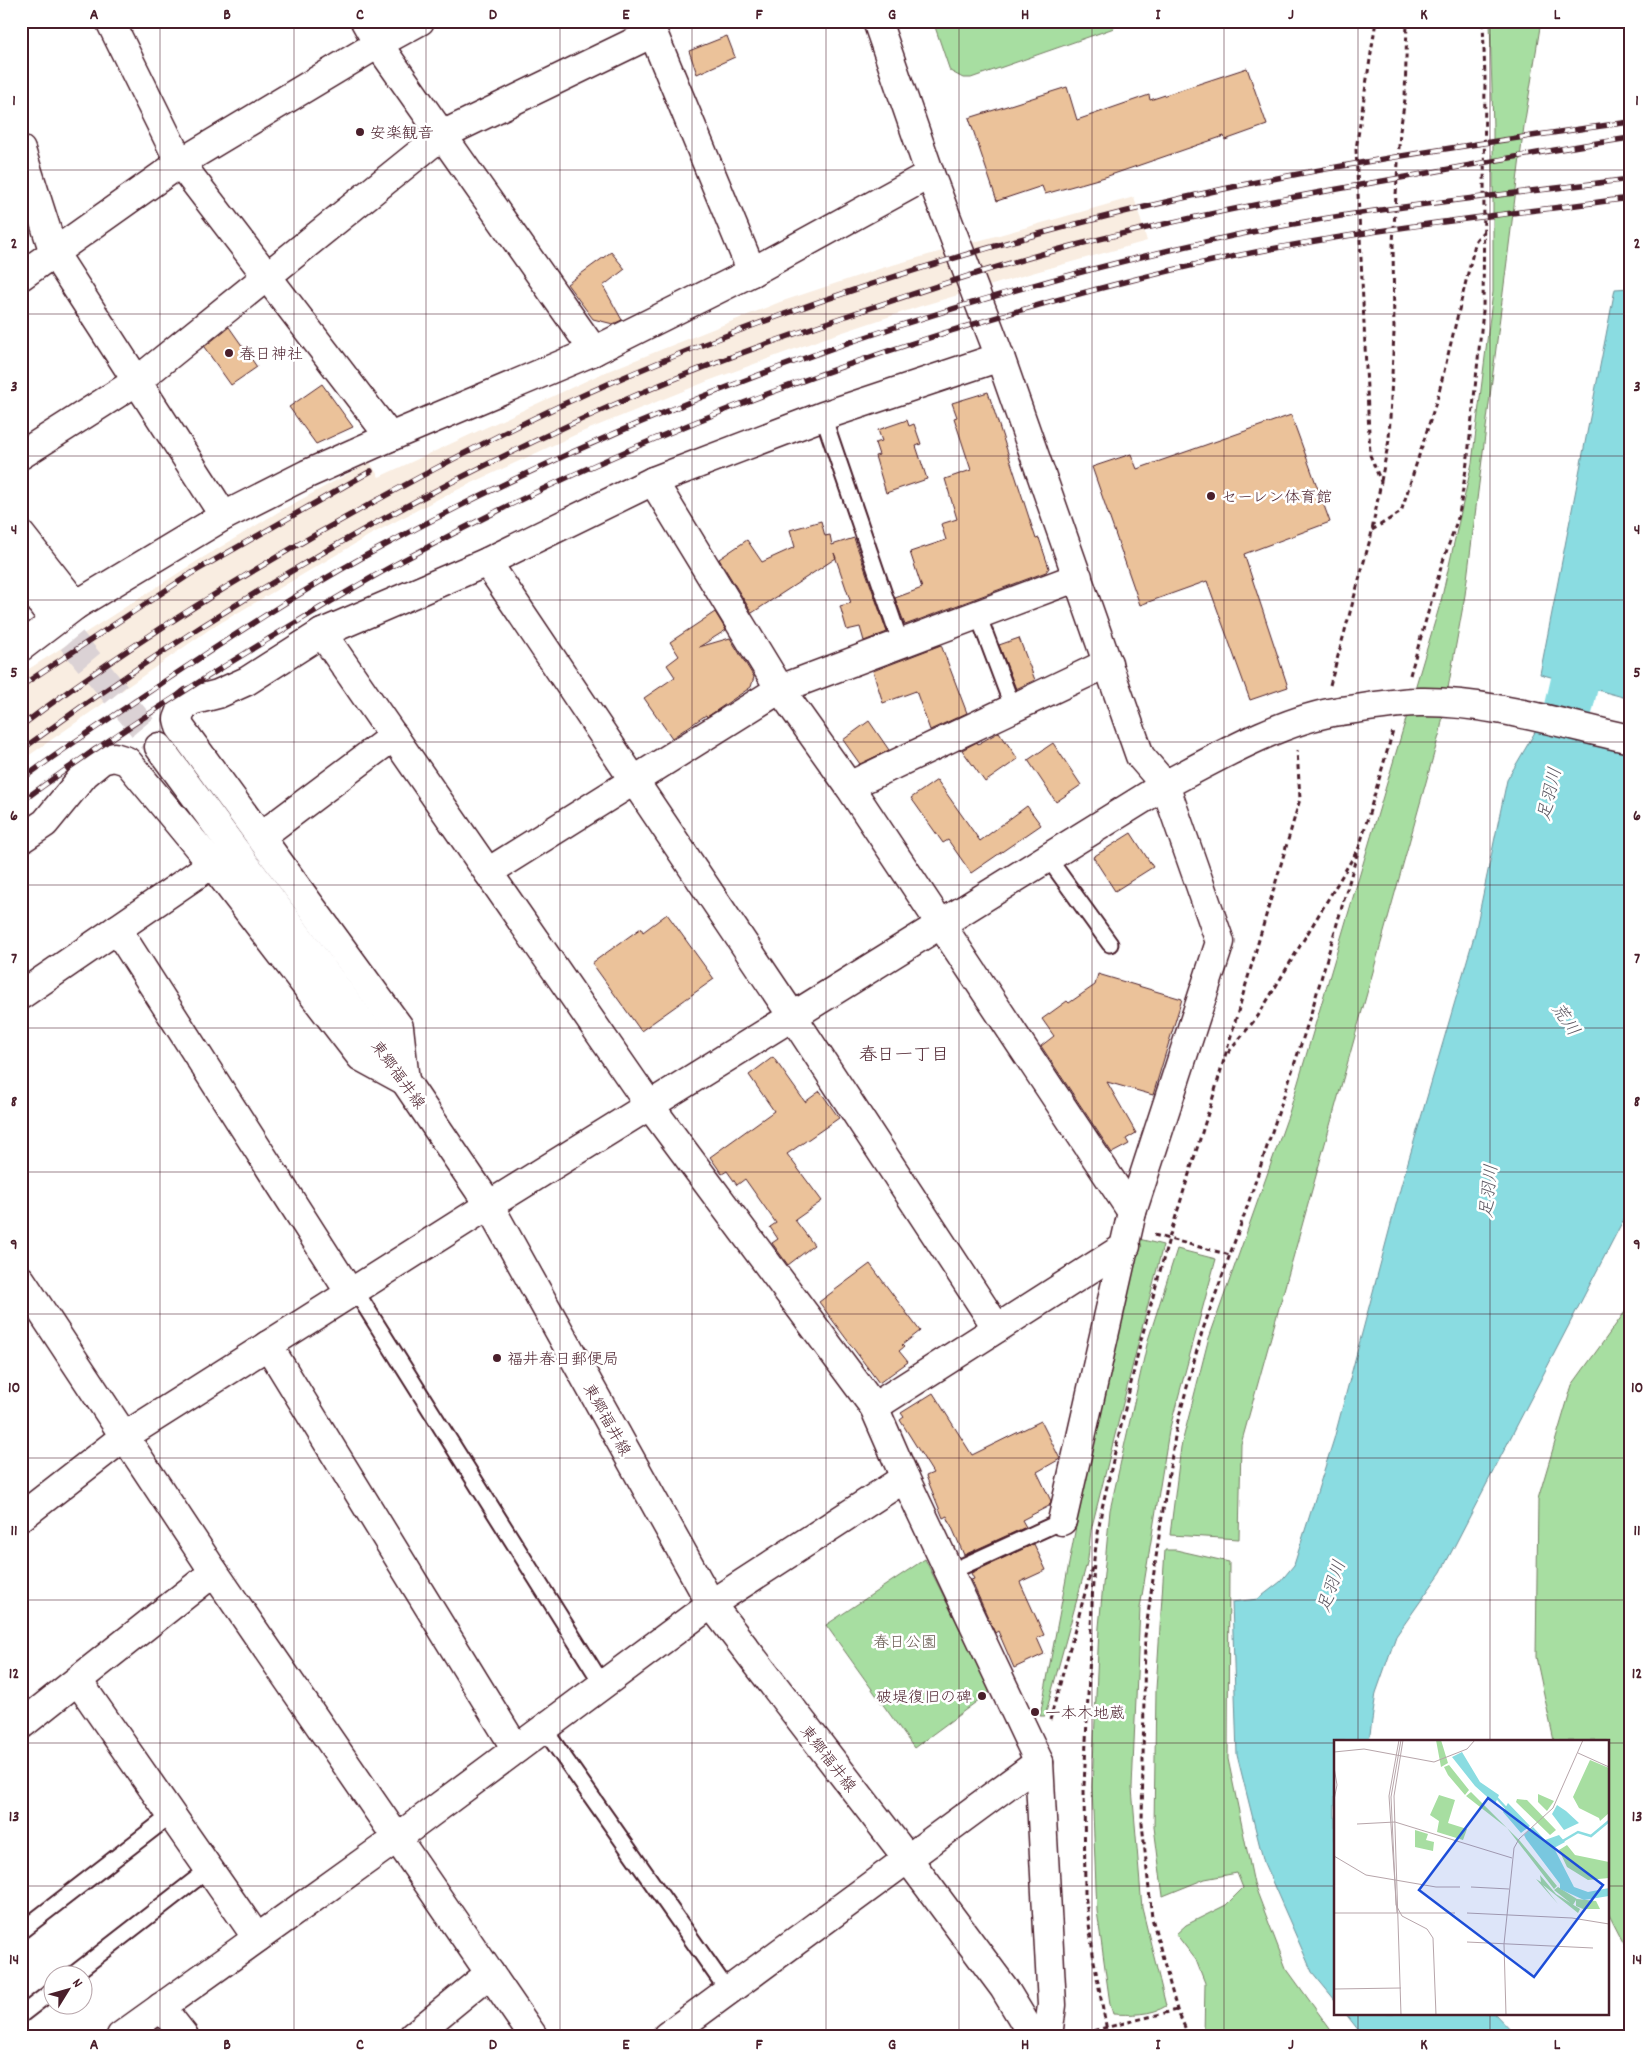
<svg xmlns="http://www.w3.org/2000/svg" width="1651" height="2057" viewBox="0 0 1651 2057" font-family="Dekko,'Klee One',sans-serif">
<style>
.built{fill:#f9ede1}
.green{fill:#a7dea1;stroke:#787e66}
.water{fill:#8adce1;stroke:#709098}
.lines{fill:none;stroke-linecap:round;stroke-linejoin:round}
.river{stroke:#8adce1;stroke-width:48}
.building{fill:#ebc29a;stroke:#4a1f2b}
.secondary-tunnel{stroke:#dbd2d5;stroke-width:28;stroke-dasharray:28 14;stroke-linecap:butt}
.lane-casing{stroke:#4a1f2b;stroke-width:19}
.street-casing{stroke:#4a1f2b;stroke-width:31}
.secondary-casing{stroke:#4a1f2b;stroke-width:31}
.path{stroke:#4a1f2b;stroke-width:3;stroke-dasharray:5 4;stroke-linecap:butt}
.lane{stroke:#fff;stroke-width:15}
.street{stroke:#fff;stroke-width:28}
.secondary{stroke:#fff;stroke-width:28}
.rail-casing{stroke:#4a1f2b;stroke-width:5.5}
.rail{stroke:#fff;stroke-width:4;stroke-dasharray:11;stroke-linecap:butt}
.secondary-bridge-casing{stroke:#4a1f2b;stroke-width:31;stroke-linecap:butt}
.secondary-bridge{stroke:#fff;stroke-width:28}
.grid{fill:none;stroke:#4a1f2b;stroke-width:1;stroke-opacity:0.55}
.poi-dot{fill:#4a1f2b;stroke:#fff;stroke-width:2}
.labels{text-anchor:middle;stroke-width:5;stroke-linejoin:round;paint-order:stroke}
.poi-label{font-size:16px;fill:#4a1f2b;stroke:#fff;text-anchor:start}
.street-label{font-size:16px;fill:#4a1f2b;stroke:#fff}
.park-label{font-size:16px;fill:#66584e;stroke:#fff}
.water-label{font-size:18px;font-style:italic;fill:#5d5862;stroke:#fff}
.neighbourhood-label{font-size:18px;fill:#4a1f2b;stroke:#fff}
.inset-river{fill:none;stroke:#8adce1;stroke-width:2.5}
.inset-road{fill:none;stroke:#b7a5aa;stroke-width:1}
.view{fill:#1d4ed8;fill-opacity:0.15;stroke:#1d4ed8;stroke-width:2.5}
.inset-edge{fill:none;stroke:#4a1f2b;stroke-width:2.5}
.neatline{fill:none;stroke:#4a1f2b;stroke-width:2}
.grid-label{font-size:16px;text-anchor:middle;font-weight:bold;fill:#4a1f2b}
</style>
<rect width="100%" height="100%" fill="#fff"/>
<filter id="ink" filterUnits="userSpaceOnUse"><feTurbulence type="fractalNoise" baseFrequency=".02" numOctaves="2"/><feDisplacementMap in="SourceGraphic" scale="10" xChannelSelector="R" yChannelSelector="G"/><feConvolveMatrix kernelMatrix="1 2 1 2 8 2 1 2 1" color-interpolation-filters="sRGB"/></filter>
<g filter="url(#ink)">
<polygon class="built" points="1134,197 1147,241 1032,273 921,306 822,339 708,381 577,434 440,498 370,535 210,629 21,761 21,674 194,563 280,511 370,462 379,477 603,373 780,302 882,268"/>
<g class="green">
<polygon points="933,21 1112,21 1114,28 971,78 963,78 950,71"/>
<polygon points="1490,21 1541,21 1524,126 1465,595 1440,732 1241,1444 1239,1539 1170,1535 1181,1447 1208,1341 1289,1113 1441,601 1472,463 1493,292 1493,128"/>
<polygon points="1135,1238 1163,1245 1091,1530 1088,1559 1045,1716 1040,1716 1078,1516"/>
<path d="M 1177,1249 L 1216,1259 L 1169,1431 L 1140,1608 L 1132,1788 L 1142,1908 L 1166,2006 C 1152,2015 1130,2015 1113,2014 L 1110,2004 L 1097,1911 L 1092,1787 L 1099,1627 L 1110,1510 L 1148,1340 Z"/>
<polygon points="1630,1305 1630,1952 1626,1948 1607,1911 1607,1741 1554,1741 1536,1657 1538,1499 1572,1385"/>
<polygon points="1165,1550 1176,1550 1229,1562 1228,1759 1254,1884 1286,1968 1335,2036 1204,2036 1205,1983 1196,1960 1176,1934 1186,1925 1226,1905 1243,1888 1237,1873 1205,1879 1163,1896 1154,1827 1156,1689"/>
<polygon points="925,1559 991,1691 914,1748 826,1625"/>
</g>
<g class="water">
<polygon points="1630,288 1630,699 1540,674 1615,289"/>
<polygon points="1538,727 1630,749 1630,1207 1441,1572 1396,1636 1376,1693 1369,1741 1335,1741 1335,2000 1312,1972 1264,1863 1237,1755 1232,1602 1258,1599 1280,1582 1294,1565 1334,1439 1401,1186 1475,933 1507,780"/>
<polygon points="1345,2013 1494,2013 1516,2036 1363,2036"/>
</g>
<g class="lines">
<polyline class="river" points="1554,773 1589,619"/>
</g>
<g class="building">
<polygon points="727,36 735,57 697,74 689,51"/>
<polygon points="1247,68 1267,125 1225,140 1224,136 1105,177 1045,194 1042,186 997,201 969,118 1067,87 1077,120 1149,95 1150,100"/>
<polygon points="611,252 625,269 603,286 622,320 613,324 593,319 567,284"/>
<polygon points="229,327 257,367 231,385 204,347"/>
<polygon points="322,384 353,427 316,444 289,407"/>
<polygon points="988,392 1036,539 1039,538 1049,568 1046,572 905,625 895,598 922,588 910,552 946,540 941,524 957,519 945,479 971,470 954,418 957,417 952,403"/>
<polygon points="1291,415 1330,522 1244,554 1288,687 1250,700 1207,581 1140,605 1092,467 1131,454 1137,469"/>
<polygon points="907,420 909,426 914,424 921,444 916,446 927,479 886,493 875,456 879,455 875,443 882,441 878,430"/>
<polygon points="821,521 825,536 830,535 832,545 854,538 887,632 864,641 860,627 847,630 840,606 851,603 834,553 836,558 752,613 719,559 747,540 762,562 795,547 790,530"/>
<polygon points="715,612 726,630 699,647 730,638 754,677 751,687 707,717 706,715 672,738 644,698 675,677 667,665 679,656 670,642"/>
<polygon points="1019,638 1035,680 1016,689 999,645"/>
<polygon points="941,645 967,713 930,730 916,691 883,703 873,671"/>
<polygon points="869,721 889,750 860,764 843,740"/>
<polygon points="999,732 1018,759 985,782 962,750 977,742 978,744"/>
<polygon points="1053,743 1081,785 1056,802 1028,760"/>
<polygon points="937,780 980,841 1027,806 1041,825 971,873 948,840 943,843 911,798"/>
<polygon points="1131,833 1153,867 1115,891 1093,857"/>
<polygon points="667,914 714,979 641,1031 592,963 641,928 643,932"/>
<polygon points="1098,974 1182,999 1153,1095 1107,1082 1136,1133 1126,1139 1129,1144 1112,1153 1041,1046 1054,1036 1042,1019 1067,1001 1069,1003 1095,985"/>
<polygon points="773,1057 805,1102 820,1091 839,1118 787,1154 822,1201 795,1220 814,1245 788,1265 772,1243 778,1239 770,1227 776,1223 745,1179 737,1185 727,1171 722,1174 710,1157 774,1111 749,1075"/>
<polygon points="870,1264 920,1331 902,1345 904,1347 899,1351 908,1362 879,1383 819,1302"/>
<polygon points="933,1393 972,1455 1041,1421 1060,1459 1037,1472 1051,1501 1049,1506 1022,1520 1026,1527 964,1555 947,1516 943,1518 926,1476 933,1473 900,1420 904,1417 901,1413"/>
<polygon points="1034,1544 1046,1570 1020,1582 1044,1635 1037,1638 1044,1654 1014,1668 998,1631 995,1633 971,1580 974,1579 971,1573"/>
</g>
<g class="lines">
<polyline class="secondary-tunnel" points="45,608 159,747"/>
<g class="lane-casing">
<g id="lane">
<polyline points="823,416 901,644"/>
<polyline points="978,615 1013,708"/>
<polyline points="1048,858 1110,944"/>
<polyline points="355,1290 603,1685"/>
<polyline points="950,1572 1062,1521"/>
<polyline points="544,1729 728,1991"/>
<polyline points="21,1931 171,1815"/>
<polyline points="74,1974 209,1869"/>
<polyline points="21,2015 52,1991"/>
</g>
</g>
<g class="street-casing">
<g id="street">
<polyline points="365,21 378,44 594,351"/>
<polyline points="648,21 752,272"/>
<polyline points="21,150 54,253 224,516"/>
<polyline points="21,276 180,163 378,44 420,21"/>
<polyline points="21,455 137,381 442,135 653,33"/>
<polyline points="653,481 780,689 849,786 1132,1212"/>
<polyline points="21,535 76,605"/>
<polyline points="322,633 650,1106 874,1407 905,1478 1039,1762 1052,2005 1048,2036"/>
<polyline points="21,647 76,605 224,516 307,474 390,437 594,351 752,272 930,174"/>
<polyline points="849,786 1108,663"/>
<polyline points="260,837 394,736"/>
<polyline points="21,839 45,823 85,774 102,760 114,757 127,761 212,864 361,1057 405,1081"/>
<polyline points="488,872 780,689 1078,577"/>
<polyline points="117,929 350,1293"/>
<polyline points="21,995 212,864"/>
<polyline points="793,1017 997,1328"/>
<polyline points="405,1081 399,1027 180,727 178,719 182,709 191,701 218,694 247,681 322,633 487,562 653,481 823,416 1000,357"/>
<polyline points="268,1345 516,1749"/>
<polyline points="874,1407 1126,1246"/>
<polyline points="1062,1521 1132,1212 1220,942 1165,785"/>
<polyline points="78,1681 257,1938"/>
<polyline points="21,1725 214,1572"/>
<polyline points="161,2007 184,2036"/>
<polyline points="121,2036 397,1838 711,1604 905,1478"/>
<polyline points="413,2036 490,1973"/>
<polyline points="667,2036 1039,1762"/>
</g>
</g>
<g class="secondary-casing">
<g id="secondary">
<polyline points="110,21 180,163 390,437"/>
<polyline points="877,21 930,174 1000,357 1140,756 1165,785"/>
<polyline points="487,562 793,1017"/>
<polyline points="21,577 45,608"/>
<polyline points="159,747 405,1081 489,1205 711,1604 908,1859 1004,1988 1033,2036"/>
<polyline points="21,1280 214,1572 533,2036"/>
<path d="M 21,1517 L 125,1436 L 489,1205 L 1165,785 C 1216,758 1283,719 1340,711"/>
</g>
</g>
<g class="path">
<polyline points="1381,481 1389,440 1394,332 1393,243 1400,131 1405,99 1407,21"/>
<polyline points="1372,530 1401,512 1438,396 1476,240 1484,231"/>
<polyline points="1410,675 1442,564 1459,515 1468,456 1483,311 1485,78 1483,21"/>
<polyline points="1330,685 1371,536 1381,482 1370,455 1356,149 1376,21"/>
<polyline points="1228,1053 1258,1016 1360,846"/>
<polyline points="1154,1235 1230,1255"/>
<polyline points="1050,1720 1093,1564"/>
<polyline points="1076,2035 1177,2010"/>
<polyline points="1108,2036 1094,1961 1085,1894 1084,1787 1094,1559 1102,1508 1141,1340 1170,1235 1214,1094 1300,799 1297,750"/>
<polyline points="1189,2036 1177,2010 1152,1918 1142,1823 1145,1636 1160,1529 1177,1424 1202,1332 1246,1210 1309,1020 1393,731"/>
</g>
<use href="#lane" class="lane"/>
<use href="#street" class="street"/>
<use href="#secondary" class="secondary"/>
<g class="rail-casing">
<g id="rail">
<polyline points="21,686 192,573 371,471"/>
<path d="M 21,726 C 124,648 232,581 345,518 C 433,469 524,420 617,380 C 817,294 1029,230 1242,185 C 1370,159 1500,140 1630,122"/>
<path d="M 21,750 C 214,609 421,487 641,393 C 708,364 777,340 846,316 C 921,291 995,266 1072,246 C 1182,218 1294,196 1406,177 C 1480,163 1555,149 1630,138"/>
<path d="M 21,780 C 68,745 117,714 165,681 C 231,637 296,594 365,556 C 635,407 931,301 1232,236 C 1363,208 1497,196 1630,179"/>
<path d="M 21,802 C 98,745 180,693 262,643 C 312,613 361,582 413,555 C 654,424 914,332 1181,268 C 1328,233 1480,218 1630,198"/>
</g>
</g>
<use href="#rail" class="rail"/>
<g class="secondary-bridge-casing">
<path id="secondary-bridge" d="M 1340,711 C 1366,708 1394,702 1420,702 C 1490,701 1562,724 1630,739"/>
</g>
<use href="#secondary-bridge" class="secondary-bridge"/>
</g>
</g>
<path class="grid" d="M 160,21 L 160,2036M 294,21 L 294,2036M 426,21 L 426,2036M 560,21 L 560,2036M 692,21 L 692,2036M 826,21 L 826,2036M 959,21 L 959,2036M 1092,21 L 1092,2036M 1224,21 L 1224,2036M 1358,21 L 1358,1741M 1490,21 L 1490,1741M 21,170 L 1630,170M 21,314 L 1630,314M 21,456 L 1630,456M 21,600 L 1630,600M 21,742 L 1630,742M 21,885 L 1630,885M 21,1028 L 1630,1028M 21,1172 L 1630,1172M 21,1314 L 1630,1314M 21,1458 L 1630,1458M 21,1600 L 1630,1600M 21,1743 L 1335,1743M 1607,1743 L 1630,1743M 21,1886 L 1335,1886M 1607,1886 L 1630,1886M 1358,2013 L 1358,2036M 1490,2013 L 1490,2036"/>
<g class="poi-dot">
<circle cx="360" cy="132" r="5"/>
<circle cx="229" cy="353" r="5"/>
<circle cx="1211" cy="496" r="5"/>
<circle cx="497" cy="1358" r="5"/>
<circle cx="982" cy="1696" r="5"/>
<circle cx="1035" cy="1712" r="5"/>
</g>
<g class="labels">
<g class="poi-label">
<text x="370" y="138">安楽観音</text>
<text x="239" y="359">春日神社</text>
<text x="1221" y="502">セーレン体育館</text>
<text x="507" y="1364">福井春日郵便局</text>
<text x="972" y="1702" text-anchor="end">破堤復旧の碑</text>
<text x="1045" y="1718">一本木地蔵</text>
</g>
<g class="street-label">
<text transform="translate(399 1074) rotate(54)" y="6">東郷福井線</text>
<text transform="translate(608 1419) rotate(61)" y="6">東郷福井線</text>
<text transform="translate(829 1758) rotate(52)" y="6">東郷福井線</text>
</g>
<g class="park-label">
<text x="905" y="1647">春日公園</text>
</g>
<g class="water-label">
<text transform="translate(1549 794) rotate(-77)" y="6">足羽川</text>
<text transform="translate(1566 1019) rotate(56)" y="6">荒川</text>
<text transform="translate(1488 1191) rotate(-84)" y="6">足羽川</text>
<text transform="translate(1331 1586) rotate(-71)" y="6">足羽川</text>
</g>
<g class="neighbourhood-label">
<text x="904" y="1060">春日一丁目</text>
</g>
</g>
<g transform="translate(1334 1740)">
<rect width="275" height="275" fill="#fff"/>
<path d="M 102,0 L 107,0 L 114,23 L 107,27 ZM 256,20 L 275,28 L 275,73 L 266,81 L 265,78 L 245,68 L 239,57 ZM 115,25 L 135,50 L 131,55 L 114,35 L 110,27 ZM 137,52 L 186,101 L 223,146 L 220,149 L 173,88 L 132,56 ZM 204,54 L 220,61 L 213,71 L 204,62 ZM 105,55 L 121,60 L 114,83 L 133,89 L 129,100 L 103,92 L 105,81 L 96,75 ZM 183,59 L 193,60 L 222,90 L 216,95 L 182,62 ZM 81,90 L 94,94 L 92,100 L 100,102 L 99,111 L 81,107 ZM 233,105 L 241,115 L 275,122 L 275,138 L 254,140 L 233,127 L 225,110 ZM 206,135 L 222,154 L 246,169 L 244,173 L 209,145 L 224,164 L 202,139 L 207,142 ZM 224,147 L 243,159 L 262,161 L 266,169 L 249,169 L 242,166 L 242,160 L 239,165 L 220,150 Z" fill="#a7dea1"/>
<path d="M 128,12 L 146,42 L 165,55 L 161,64 L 141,46 L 118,17 ZM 174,63 L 196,86 L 187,93 L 169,72 ZM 223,65 L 232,71 L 245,83 L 230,90 L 218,74 ZM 199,87 L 211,100 L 225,95 L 231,102 L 220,108 L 240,147 L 254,152 L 275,148 L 275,156 L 250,160 L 226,149 L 226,144 L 192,99 L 190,95 Z" fill="#8adce1"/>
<path class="inset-river" d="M 162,57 L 173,69M 227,102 L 244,92 L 257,96 L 275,81"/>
<path class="inset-road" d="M 67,0 L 57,57 L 62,165 L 68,176 L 93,189 L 99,198 L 102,275M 0,12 L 30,9 L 100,22 L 133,9 L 141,0M 244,13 L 275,27M 0,27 L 3,45 L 0,60M 23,84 L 61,82 L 178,118M 0,116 L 32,135 L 102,147 L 126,147M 137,147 L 175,149M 0,173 L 121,173M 63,173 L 55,56 L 65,0M 133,173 L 238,178 L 275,184M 133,202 L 259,208M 0,249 L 67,248M 67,275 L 60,56 L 69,0M 172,275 L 170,204 L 180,108 L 185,99 L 219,68 L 249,0"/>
<path class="view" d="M 154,58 L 269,145 L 200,237 L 85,150 Z"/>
<rect width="275" height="275" class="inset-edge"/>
</g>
<rect width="1651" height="2057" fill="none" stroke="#fff" stroke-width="55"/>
<g transform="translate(68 1990) rotate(53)"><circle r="24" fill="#ffffff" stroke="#b7a5aa"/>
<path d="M0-4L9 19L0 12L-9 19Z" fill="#4a1f2b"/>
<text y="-8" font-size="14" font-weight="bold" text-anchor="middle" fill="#4a1f2b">N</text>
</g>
<rect x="28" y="28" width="1596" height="2002" class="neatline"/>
<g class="grid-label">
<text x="94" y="19">A</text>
<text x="227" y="19">B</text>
<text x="360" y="19">C</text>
<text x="493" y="19">D</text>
<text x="626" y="19">E</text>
<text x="759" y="19">F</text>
<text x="892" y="19">G</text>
<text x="1025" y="19">H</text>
<text x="1158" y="19">I</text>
<text x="1291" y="19">J</text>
<text x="1424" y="19">K</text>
<text x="1557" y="19">L</text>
<text x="14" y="105">1</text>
<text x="1637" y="105">1</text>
<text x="14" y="248">2</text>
<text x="1637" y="248">2</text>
<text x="14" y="391">3</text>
<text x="1637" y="391">3</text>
<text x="14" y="534">4</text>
<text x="1637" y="534">4</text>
<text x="14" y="677">5</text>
<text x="1637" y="677">5</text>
<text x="14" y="820">6</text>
<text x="1637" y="820">6</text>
<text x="14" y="963">7</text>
<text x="1637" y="963">7</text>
<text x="14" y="1106">8</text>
<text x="1637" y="1106">8</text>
<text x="14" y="1249">9</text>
<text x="1637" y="1249">9</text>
<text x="14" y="1392">10</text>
<text x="1637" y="1392">10</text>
<text x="14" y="1535">11</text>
<text x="1637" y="1535">11</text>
<text x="14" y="1678">12</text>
<text x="1637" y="1678">12</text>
<text x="14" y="1821">13</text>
<text x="1637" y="1821">13</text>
<text x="14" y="1964">14</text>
<text x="1637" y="1964">14</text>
<text x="94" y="2049">A</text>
<text x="227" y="2049">B</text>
<text x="360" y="2049">C</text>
<text x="493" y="2049">D</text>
<text x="626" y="2049">E</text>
<text x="759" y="2049">F</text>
<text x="892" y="2049">G</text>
<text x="1025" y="2049">H</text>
<text x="1158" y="2049">I</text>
<text x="1291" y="2049">J</text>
<text x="1424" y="2049">K</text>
<text x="1557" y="2049">L</text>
</g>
</svg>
